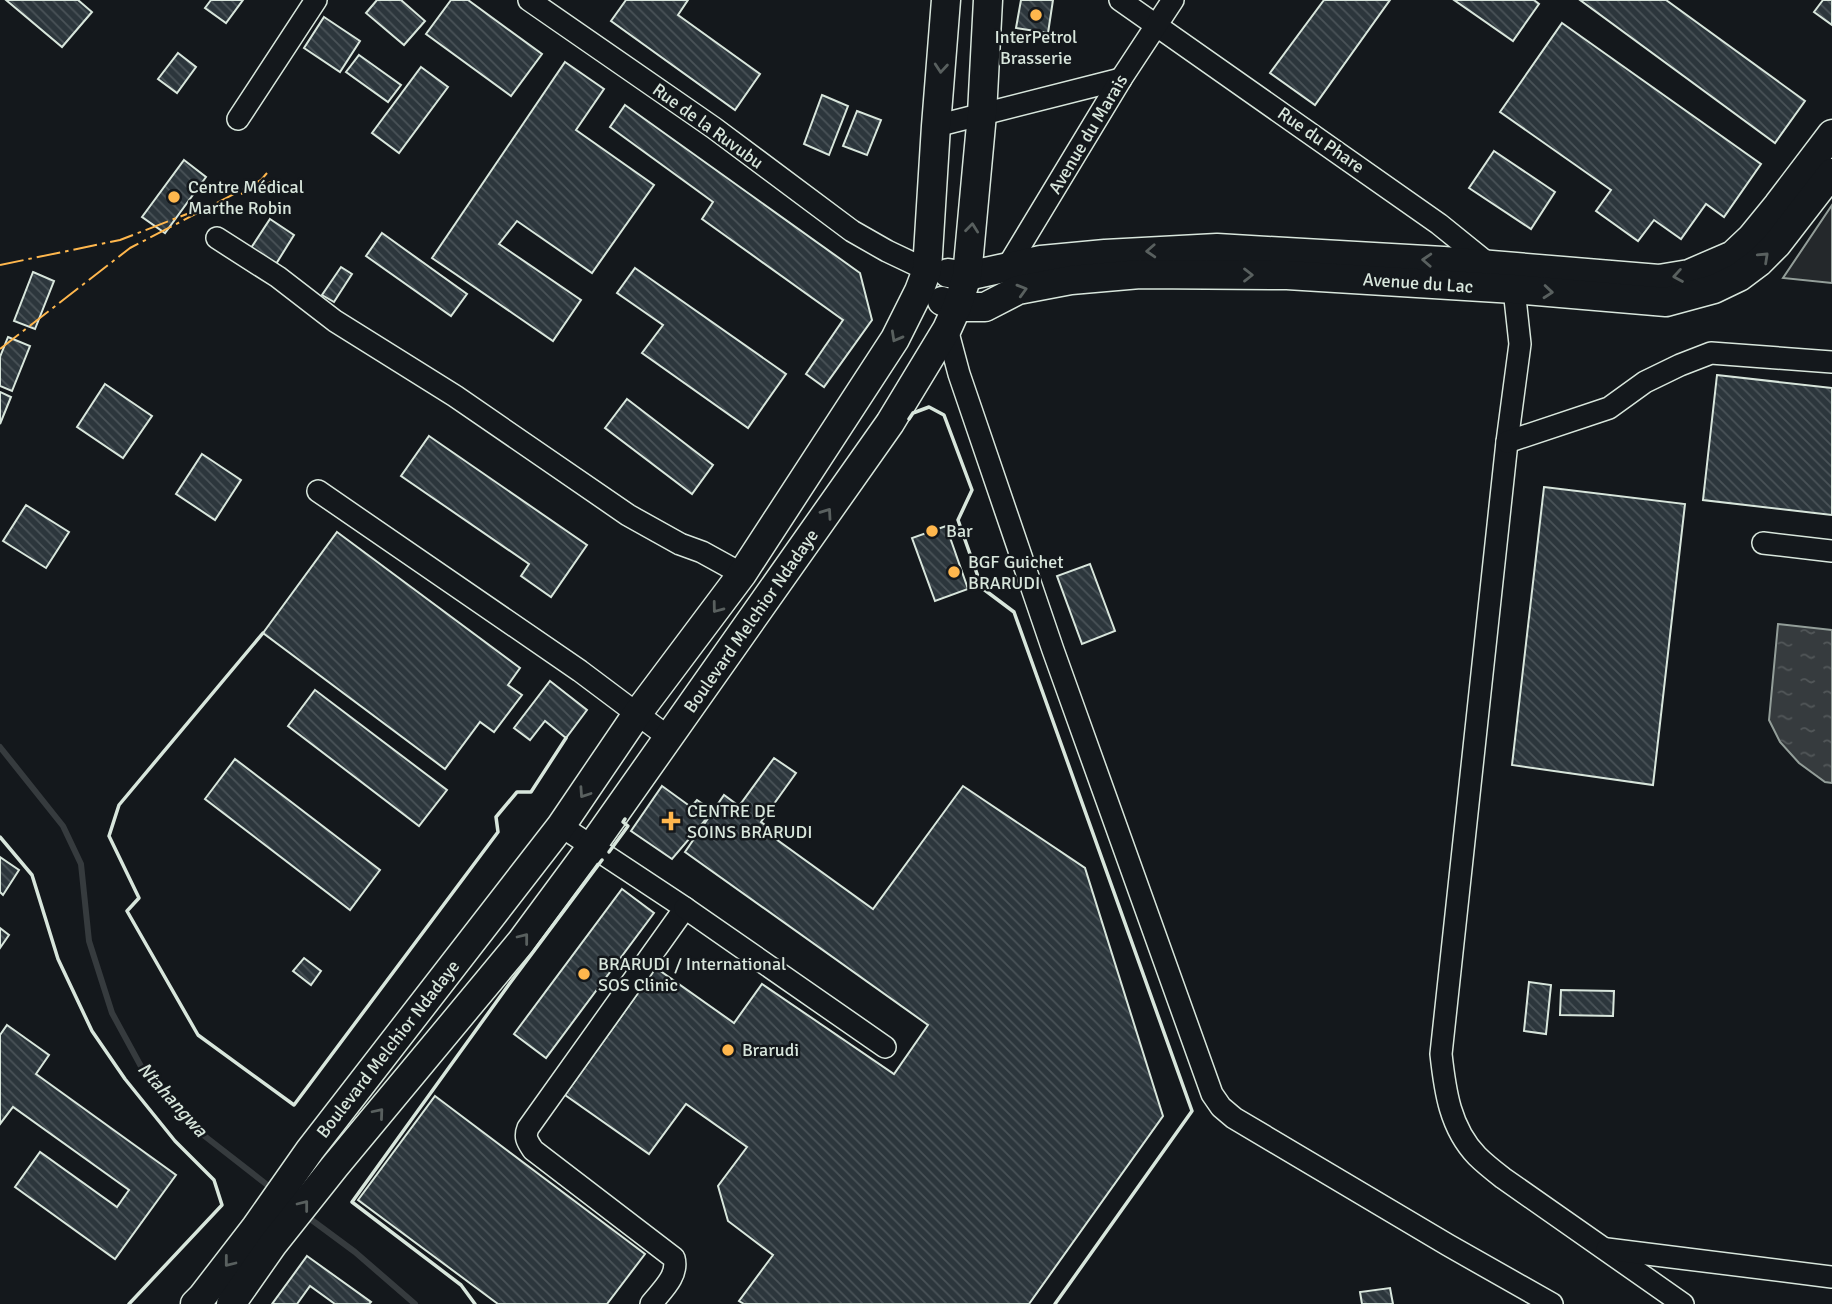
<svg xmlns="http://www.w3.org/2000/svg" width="1832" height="1304" viewBox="0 0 1832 1304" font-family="Signika,sans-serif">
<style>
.parking{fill:#24282b;stroke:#939e99;stroke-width:2}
.water{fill:url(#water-ripples);stroke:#939e99;stroke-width:2}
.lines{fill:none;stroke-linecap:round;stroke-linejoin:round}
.stream{stroke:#363b3e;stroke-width:6}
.building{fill:url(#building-back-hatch);stroke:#d8e6dc;stroke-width:2}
.minor-casing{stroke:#d8e6dc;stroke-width:24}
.major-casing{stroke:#d8e6dc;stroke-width:31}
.minor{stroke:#14181c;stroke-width:21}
.major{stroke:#14181c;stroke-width:28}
.wall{stroke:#d8e6dc;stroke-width:3.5}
.power{stroke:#ffb74d;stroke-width:2;stroke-dasharray:24 5 3.5 5;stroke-linecap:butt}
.oneway{stroke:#59605f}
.poi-dot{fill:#ffb74d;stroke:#14181c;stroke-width:2.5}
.labels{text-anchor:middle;stroke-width:5;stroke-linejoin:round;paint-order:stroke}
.poi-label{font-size:18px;fill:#d8e6dc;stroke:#14181c;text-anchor:start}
.street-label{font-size:18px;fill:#d8e6dc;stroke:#14181c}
.water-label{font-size:19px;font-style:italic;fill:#d8e6dc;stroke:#14181c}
</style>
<defs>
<pattern id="water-ripples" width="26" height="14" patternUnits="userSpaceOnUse" patternTransform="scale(1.75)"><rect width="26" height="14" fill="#363b3e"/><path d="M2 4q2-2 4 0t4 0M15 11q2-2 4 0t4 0" fill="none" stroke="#525759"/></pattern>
<pattern id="building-back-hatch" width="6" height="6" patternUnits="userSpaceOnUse" patternTransform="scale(1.75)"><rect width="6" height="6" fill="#2c363c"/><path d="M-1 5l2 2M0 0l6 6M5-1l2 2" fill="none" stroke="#4a5358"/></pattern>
</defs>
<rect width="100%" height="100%" fill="#14181c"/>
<polygon class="parking" points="1832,205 1832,283 1783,278"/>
<polygon class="water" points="1778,624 1832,630 1832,783 1825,782 1799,763 1780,742 1769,720"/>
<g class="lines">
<g class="stream">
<polyline points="0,747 63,826 81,864 89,941 112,1013 143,1070 193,1127 275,1191"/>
<polyline points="305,1215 355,1252 415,1304"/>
</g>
</g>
<g class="building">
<polygon points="6,0 78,0 92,12 62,47"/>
<polygon points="211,0 243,0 226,23 205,8"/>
<polygon points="377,0 401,0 425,21 404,45 366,13"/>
<polygon points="451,0 468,0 542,54 511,96 426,34"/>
<polygon points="626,0 688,0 678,15 760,74 735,110 611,21"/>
<polygon points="1021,0 1053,0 1048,33 1016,28"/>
<polygon points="1324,0 1390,0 1315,105 1270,73"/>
<polygon points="1454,0 1534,0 1539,4 1513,41"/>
<polygon points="1580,0 1666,0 1805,101 1775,143"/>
<polygon points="1823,0 1832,0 1832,25 1814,12"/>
<polygon points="324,17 360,41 340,72 304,48"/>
<polygon points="1562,23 1761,164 1724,217 1706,204 1681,239 1654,220 1638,241 1596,211 1611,190 1500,112"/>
<polygon points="178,53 196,67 177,93 158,79"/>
<polygon points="359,55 401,85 388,102 346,72"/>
<polygon points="565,62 604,89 576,130 654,185 592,273 517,221 499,244 581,300 553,341 432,258"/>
<polygon points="421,67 448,87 399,153 372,133"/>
<polygon points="822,95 848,106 829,155 804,144"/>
<polygon points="625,105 860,273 872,320 824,387 806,374 843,320 702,219 713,202 610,127"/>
<polygon points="857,111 881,120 867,155 843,146"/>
<polygon points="1494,151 1555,192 1531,229 1469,188"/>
<polygon points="184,160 206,177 165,233 142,217"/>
<polygon points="270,219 294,235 276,264 251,248"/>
<polygon points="382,233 467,294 451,316 366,256"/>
<polygon points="341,267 352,274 334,302 322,295"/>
<polygon points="635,268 786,374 748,428 642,353 663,325 617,293"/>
<polygon points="33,272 54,281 35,329 14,321"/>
<polygon points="8,337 30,346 12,391 0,386 0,357"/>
<polygon points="1717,375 1832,388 1832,515 1703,500"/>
<polygon points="105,384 152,416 123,458 77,427"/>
<polygon points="0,392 11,397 0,424"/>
<polygon points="627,399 713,465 692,494 605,428"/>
<polygon points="429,436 587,545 551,597 521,576 529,564 401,476"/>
<polygon points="202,454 241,480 215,520 176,494"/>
<polygon points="1544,487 1685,504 1653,785 1512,765"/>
<polygon points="26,505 69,532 46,568 3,541"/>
<polygon points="946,526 968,589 935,601 912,538"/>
<polygon points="337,532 520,668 508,685 522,695 494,732 480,722 445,769 263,633"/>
<polygon points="1090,564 1115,631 1082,644 1057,576"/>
<polygon points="550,681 587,710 566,738 545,721 530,740 514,728"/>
<polygon points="315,690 447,790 419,826 288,726"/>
<polygon points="774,758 796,773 761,822 772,830 769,834 873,909 963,786 1085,868 1163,1116 1029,1304 744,1304 739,1301 773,1255 728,1221 718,1186 747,1147 686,1104 649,1154 565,1095 656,968 734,1023 762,984 894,1074 928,1025 685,852 724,795 739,806"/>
<polygon points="235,759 380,870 350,910 205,799"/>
<polygon points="662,786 691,807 697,800 713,811 672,859 631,831"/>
<polygon points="0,857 19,870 3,895 0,892"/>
<polygon points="622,889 654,913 546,1058 514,1034"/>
<polygon points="0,928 9,935 0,948"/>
<polygon points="304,958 321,971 311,985 293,971"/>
<polygon points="1529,982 1551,985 1546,1034 1524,1031"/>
<polygon points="1561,990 1614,991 1613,1016 1560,1015"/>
<polygon points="7,1025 49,1055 36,1074 176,1175 115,1259 15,1187 40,1152 117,1207 129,1190 13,1107 0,1124 0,1035"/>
<polygon points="435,1096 645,1254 607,1304 498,1304 358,1200"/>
<polygon points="307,1256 371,1302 369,1304 335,1304 310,1286 297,1304 272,1304"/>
<polygon points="1390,1288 1393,1304 1362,1304 1360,1292"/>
</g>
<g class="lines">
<g class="minor-casing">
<g id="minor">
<polyline points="529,0 714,128 852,231 887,251 927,270"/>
<path d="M 1120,0 L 1439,224 L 1491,266 L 1514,289 L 1520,344 L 1507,442 L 1441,1054 C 1445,1091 1450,1128 1477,1156 C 1485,1164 1494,1171 1503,1178 L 1683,1304"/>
<polyline points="238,119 316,0"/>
<polyline points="936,126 1121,79"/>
<polyline points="217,238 278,277 335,321 455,396 628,515 680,544 702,552 742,574"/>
<polyline points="1006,269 1121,79 1173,0"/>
<polyline points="947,329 959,374 1053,650 1212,1094 1221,1107 1234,1118 1448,1245 1552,1304"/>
<polyline points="1507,442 1609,408 1645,382 1680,365 1711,353 1832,362"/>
<polyline points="318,491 580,671 668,737"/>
<polyline points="1763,543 1832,551"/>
<path d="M 561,826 L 685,908 L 528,1128 C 524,1138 528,1142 533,1150 L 674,1258 C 679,1276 661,1291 651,1304"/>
<polyline points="685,908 885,1047"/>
<polyline points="1607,1249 1832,1277"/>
</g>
</g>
<g class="major-casing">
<g id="major">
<polyline points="948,273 967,276 1041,260 1105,254 1217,248 1443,261 1659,279 1689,274 1733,255 1751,238 1778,205 1832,134"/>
<polyline points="942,301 957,307 985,307 1018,290 1071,280 1140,274 1287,275 1514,289 1666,302 1714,289 1739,277 1759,262 1777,244 1832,173"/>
<polyline points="195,1304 202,1297 256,1227 310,1150 561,826 637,714 742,574 895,339 919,291 927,270 936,126 946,0"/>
<polyline points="231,1304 273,1244 335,1166 521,942 592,846 890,423 947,329 957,307 967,276 982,114 988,0"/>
</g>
</g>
<use href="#minor" class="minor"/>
<use href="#major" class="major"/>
<g class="wall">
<polyline points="909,419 913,413 929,407 944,415 972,490 958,520 982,588 1014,612 1192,1111 1055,1304"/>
<polyline points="263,633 119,805 109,836 139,898 127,911 198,1035 294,1105 498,832 496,817 517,792 531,792 566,738"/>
<polyline points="0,837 32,875 58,959 92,1031 125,1079 175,1141 214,1180 222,1205 129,1304"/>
<polyline points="609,852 628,826 623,822 625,819"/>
<polyline points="475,1304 461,1285 352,1202 510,983 602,860"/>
</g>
<g class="power">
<polyline points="241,194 276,180"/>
<polyline points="0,265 120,240 192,212"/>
<polyline points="0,349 130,248 261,180 267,173"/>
</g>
</g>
<defs><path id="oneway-chevron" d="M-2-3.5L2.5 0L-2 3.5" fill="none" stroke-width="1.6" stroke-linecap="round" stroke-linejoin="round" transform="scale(1.75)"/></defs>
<g class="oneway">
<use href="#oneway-chevron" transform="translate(941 68) rotate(95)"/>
<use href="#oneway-chevron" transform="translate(972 228) rotate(-84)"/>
<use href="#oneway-chevron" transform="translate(1151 251) rotate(177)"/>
<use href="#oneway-chevron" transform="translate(1764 257) rotate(-43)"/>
<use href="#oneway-chevron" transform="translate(1427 260) rotate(-177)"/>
<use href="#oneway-chevron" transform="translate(1248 275)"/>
<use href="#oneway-chevron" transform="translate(1678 276) rotate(170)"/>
<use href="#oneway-chevron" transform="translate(1022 290) rotate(-16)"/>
<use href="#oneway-chevron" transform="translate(1548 292) rotate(5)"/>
<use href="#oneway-chevron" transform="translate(896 337) rotate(119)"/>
<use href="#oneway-chevron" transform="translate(827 513) rotate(-55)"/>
<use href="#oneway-chevron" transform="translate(717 608) rotate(127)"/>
<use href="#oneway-chevron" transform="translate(584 793) rotate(124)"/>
<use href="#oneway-chevron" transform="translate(524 938) rotate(-52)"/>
<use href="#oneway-chevron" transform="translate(379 1113) rotate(-50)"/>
<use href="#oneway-chevron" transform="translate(304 1205) rotate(-52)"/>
<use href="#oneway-chevron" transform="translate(229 1262) rotate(128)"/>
</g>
<g class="poi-dot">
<circle cx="1036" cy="15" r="7"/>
<circle cx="174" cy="197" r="7"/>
<circle cx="932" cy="531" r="7"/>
<circle cx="954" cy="572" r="7"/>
<path d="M667.5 810.5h7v7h7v7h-7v7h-7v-7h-7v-7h7z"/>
<circle cx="584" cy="974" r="7"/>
<circle cx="728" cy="1050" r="7"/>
</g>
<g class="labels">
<g class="poi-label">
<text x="1036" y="43" text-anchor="middle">InterPetrol<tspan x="1036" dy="21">Brasserie</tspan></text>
<text x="188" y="193">Centre Médical<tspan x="188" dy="21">Marthe Robin</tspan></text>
<text x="946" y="537">Bar</text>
<text x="968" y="568">BGF Guichet<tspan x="968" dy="21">BRARUDI</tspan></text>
<text x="687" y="817">CENTRE DE<tspan x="687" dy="21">SOINS BRARUDI</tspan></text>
<text x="598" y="970">BRARUDI / International<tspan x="598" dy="21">SOS Clinic</tspan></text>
<text x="742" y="1056">Brarudi</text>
</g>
<g class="street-label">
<text transform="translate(708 126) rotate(36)" y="6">Rue de la Ruvubu</text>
<text transform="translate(1088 134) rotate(-59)" y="6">Avenue du Marais</text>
<text transform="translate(1321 140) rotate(35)" y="6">Rue du Phare</text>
<text transform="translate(1418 283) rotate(4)" y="6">Avenue du Lac</text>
<text transform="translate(751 621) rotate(-55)" y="6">Boulevard Melchior Ndadaye</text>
<text transform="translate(388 1049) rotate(-52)" y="6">Boulevard Melchior Ndadaye</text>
</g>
<g class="water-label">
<text transform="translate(173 1099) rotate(48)" y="7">Ntahangwa</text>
</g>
</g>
</svg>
